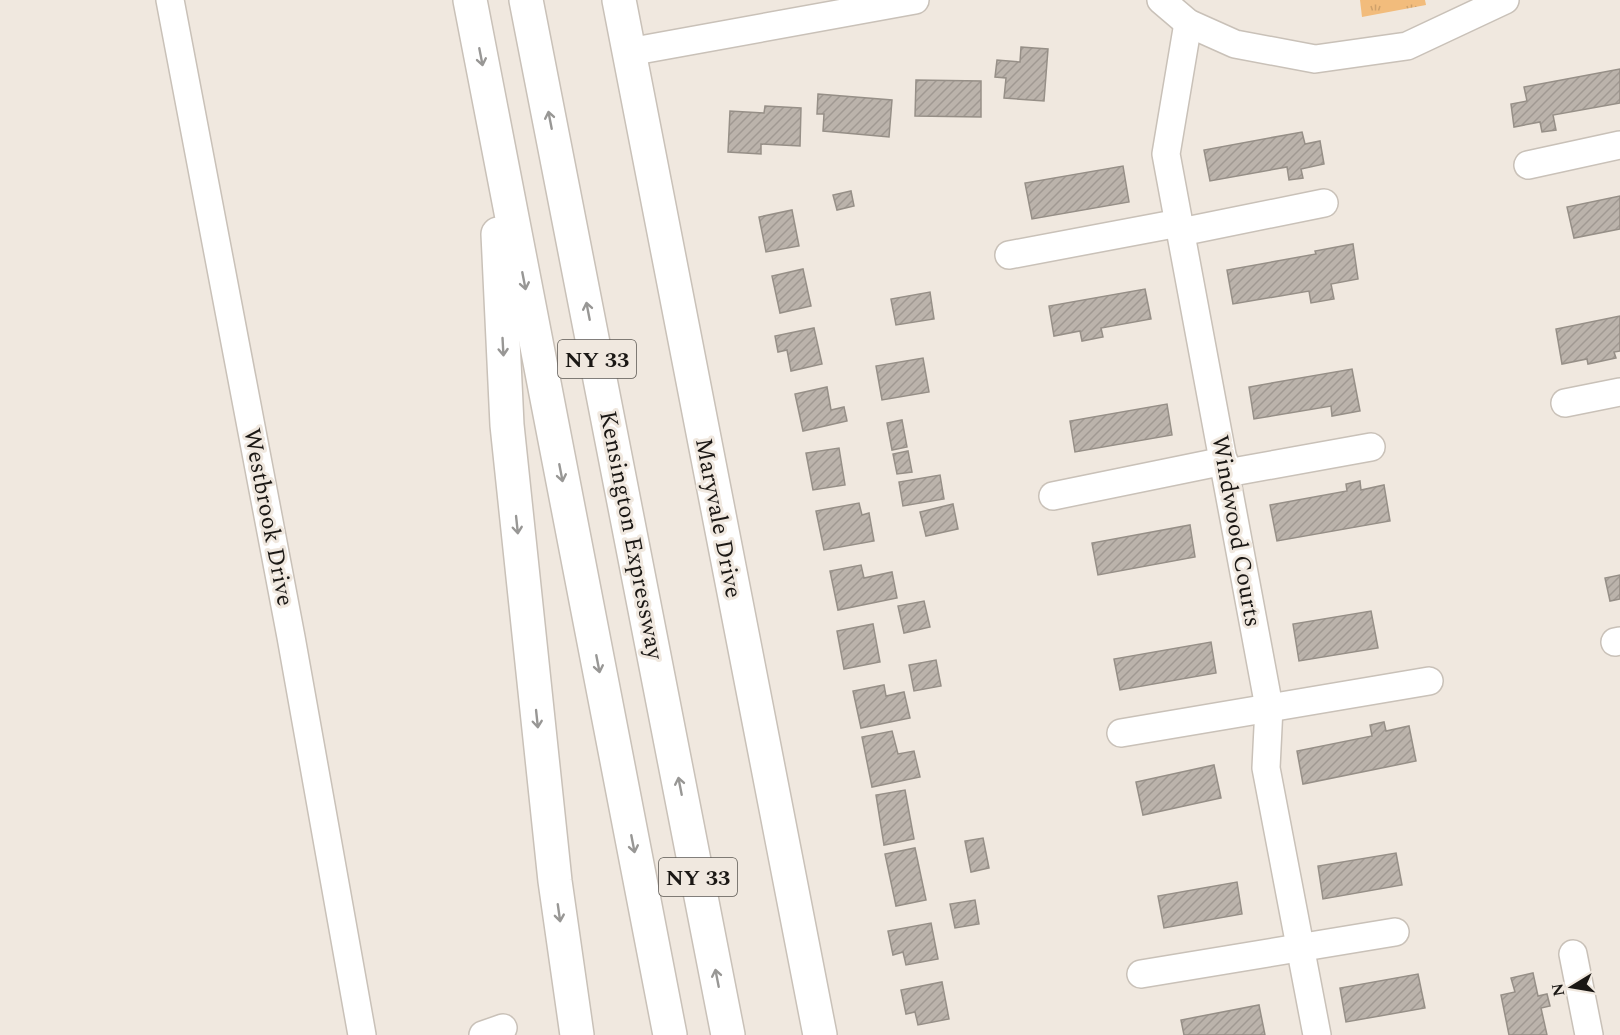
<svg xmlns="http://www.w3.org/2000/svg" width="1620" height="1035" viewBox="0 0 1620 1035" font-family="Spectral,serif">
<style>
.park{fill:url(#park-tufts)}
.building{fill:url(#building-hatch);stroke:#968f87;stroke-width:1.5}
.lines{fill:none;stroke-linecap:round;stroke-linejoin:round}
.minor-casing{stroke:#c9c1b8;stroke-width:30}
.tertiary-casing{stroke:#c9c1b8;stroke-width:36}
.motorway-casing{stroke:#c9c1b8;stroke-width:36}
.minor{stroke:#fff;stroke-width:27}
.tertiary{stroke:#fff;stroke-width:33}
.motorway{stroke:#fff;stroke-width:33}
.oneway{stroke:#989795}
.labels{text-anchor:middle;stroke-width:6;stroke-linejoin:round;paint-order:stroke}
.shield{fill:#f0e8df;stroke:#5a5651;stroke-width:1.5}
.shield-label{font-size:22px;font-weight:bold;fill:#1a1714}
.street-label{font-size:24px;fill:#1a1714;stroke:#f0e8df}
</style>
<defs>
<pattern id="park-tufts" width="24" height="20" patternUnits="userSpaceOnUse" patternTransform="scale(1.5)"><rect width="24" height="20" fill="#f2bc7c"/><path d="M3 7l-1-3M5 7V3M7 7l1-3M15 17l-1-3M17 17v-4M19 17l1-3" fill="none" stroke="#cfa16a"/></pattern>
<pattern id="building-hatch" width="6" height="6" patternUnits="userSpaceOnUse" patternTransform="scale(1.5)"><rect width="6" height="6" fill="#bbb3ab"/><path d="M-1 1l2-2M0 6l6-6M5 7l2-2" fill="none" stroke="#a09992"/></pattern>
</defs>
<rect width="100%" height="100%" fill="#f0e8df"/>
<polygon class="park" points="1360,0 1425,0 1426,5 1362,17"/>
<g class="building">
<polygon points="1021,47 1048,49 1044,101 1004,98 1006,78 995,77 997,60 1020,62"/>
<polygon points="1620,69 1620,103 1553,115 1556,130 1542,132 1540,122 1514,127 1511,104 1527,101 1524,87"/>
<polygon points="916,80 981,81 981,117 915,116"/>
<polygon points="818,94 892,100 889,137 823,131 824,114 817,114"/>
<polygon points="765,106 801,108 800,146 761,144 761,154 728,152 730,111 764,113"/>
<polygon points="1302,132 1305,144 1320,141 1324,164 1301,169 1303,178 1289,180 1287,167 1210,181 1204,150"/>
<polygon points="1123,166 1129,202 1032,219 1025,183"/>
<polygon points="851,191 854,206 837,210 833,195"/>
<polygon points="1620,196 1620,229 1574,238 1567,207"/>
<polygon points="792,210 799,246 766,252 759,217"/>
<polygon points="1353,244 1358,279 1331,284 1334,299 1311,303 1309,291 1233,304 1227,270 1316,254 1315,251"/>
<polygon points="803,269 811,306 780,313 772,276"/>
<polygon points="1145,289 1151,319 1101,328 1103,337 1082,341 1080,331 1054,336 1049,306"/>
<polygon points="930,292 934,319 896,325 891,299"/>
<polygon points="1620,316 1620,351 1614,352 1616,358 1588,364 1587,359 1562,364 1556,329"/>
<polygon points="814,328 822,364 791,371 787,350 778,352 775,336"/>
<polygon points="923,358 929,392 882,400 876,366"/>
<polygon points="1352,369 1360,411 1332,416 1331,406 1254,419 1249,387"/>
<polygon points="827,387 831,410 844,407 847,421 803,431 795,394"/>
<polygon points="1167,404 1172,435 1075,452 1070,421"/>
<polygon points="902,420 907,447 892,450 887,423"/>
<polygon points="839,448 845,485 813,490 806,453"/>
<polygon points="908,451 912,472 897,474 893,454"/>
<polygon points="940,475 944,499 903,506 899,482"/>
<polygon points="1360,481 1361,490 1384,485 1390,521 1277,541 1270,505 1347,491 1346,484"/>
<polygon points="859,503 862,515 869,513 874,541 824,550 816,511"/>
<polygon points="953,504 958,529 926,536 920,512"/>
<polygon points="1190,525 1195,557 1098,575 1092,543"/>
<polygon points="861,565 864,578 892,572 897,598 838,610 830,571"/>
<polygon points="1620,575 1620,599 1610,601 1605,578"/>
<polygon points="924,601 930,627 904,633 898,606"/>
<polygon points="1371,611 1378,648 1299,661 1293,624"/>
<polygon points="873,624 880,662 844,669 837,631"/>
<polygon points="1211,642 1216,673 1120,690 1114,659"/>
<polygon points="936,660 941,686 914,691 909,665"/>
<polygon points="884,685 886,696 904,692 910,718 861,728 853,691"/>
<polygon points="1384,722 1386,731 1409,726 1416,761 1303,784 1297,751 1372,736 1370,725"/>
<polygon points="892,731 898,754 914,751 920,777 872,787 862,737"/>
<polygon points="1214,765 1221,798 1143,815 1136,782"/>
<polygon points="905,790 914,839 884,845 876,795"/>
<polygon points="983,838 989,868 971,872 965,841"/>
<polygon points="915,848 926,900 896,906 885,854"/>
<polygon points="1396,853 1402,885 1323,899 1318,866"/>
<polygon points="1237,882 1242,914 1164,928 1158,896"/>
<polygon points="975,900 979,924 955,928 950,904"/>
<polygon points="931,923 938,959 906,965 903,952 893,955 888,931"/>
<polygon points="1533,973 1538,996 1547,994 1550,1006 1541,1008 1547,1035 1509,1035 1501,995 1515,992 1511,978"/>
<polygon points="1418,974 1425,1008 1346,1022 1340,988"/>
<polygon points="942,982 949,1019 918,1025 915,1012 906,1014 901,990"/>
<polygon points="1259,1005 1265,1035 1184,1035 1181,1020"/>
</g>
<g class="lines">
<g class="minor-casing">
<g id="minor">
<polyline points="170,0 291,637 362,1035"/>
<polyline points="1161,0 1188,23 1235,44 1315,59 1407,46 1505,0"/>
<polyline points="1188,23 1166,154 1269,707 1266,768 1317,1035"/>
<polyline points="629,52 915,0"/>
<polyline points="1528,165 1620,145"/>
<polyline points="1181,232 1324,203"/>
<polyline points="1009,255 1179,223"/>
<polyline points="1565,403 1620,392"/>
<polyline points="1227,473 1371,447"/>
<polyline points="1053,496 1224,461"/>
<polyline points="1615,642 1620,641"/>
<polyline points="1121,733 1429,681"/>
<polyline points="1573,954 1589,1035"/>
<polyline points="1141,974 1395,932"/>
<polyline points="483,1035 503,1028"/>
</g>
</g>
<g class="tertiary-casing">
<polyline id="tertiary" points="619,0 820,1035"/>
</g>
<g class="motorway-casing">
<g id="motorway">
<polyline points="470,0 670,1035"/>
<polyline points="526,0 728,1035"/>
<polyline points="498,234 507,425 555,881 577,1035"/>
</g>
</g>
<use href="#minor" class="minor"/>
<use href="#tertiary" class="tertiary"/>
<use href="#motorway" class="motorway"/>
</g>
<defs><path id="oneway-shaft" d="M-6 0H5M1.5-3L5.5 0L1.5 3" fill="none" stroke-width="1.6" stroke-linecap="round" stroke-linejoin="round" transform="scale(1.5)"/></defs>
<g class="oneway">
<use href="#oneway-shaft" transform="translate(481 57) rotate(79)"/>
<use href="#oneway-shaft" transform="translate(550 120) rotate(-101)"/>
<use href="#oneway-shaft" transform="translate(524 281) rotate(79)"/>
<use href="#oneway-shaft" transform="translate(588 311) rotate(-101)"/>
<use href="#oneway-shaft" transform="translate(503 347) rotate(87)"/>
<use href="#oneway-shaft" transform="translate(561 473) rotate(79)"/>
<use href="#oneway-shaft" transform="translate(517 525) rotate(84)"/>
<use href="#oneway-shaft" transform="translate(598 664) rotate(79)"/>
<use href="#oneway-shaft" transform="translate(537 719) rotate(84)"/>
<use href="#oneway-shaft" transform="translate(680 786) rotate(-101)"/>
<use href="#oneway-shaft" transform="translate(633 844) rotate(79)"/>
<use href="#oneway-shaft" transform="translate(559 913) rotate(82)"/>
<use href="#oneway-shaft" transform="translate(717 978) rotate(-101)"/>
</g>
<g class="labels">
<g class="shield">
<rect x="558" y="340" width="78" height="38" rx="4.5"/>
<rect x="659" y="858" width="78" height="38" rx="4.5"/>
</g>
<g class="shield-label">
<text x="597" y="367">NY 33</text>
<text x="698" y="885">NY 33</text>
</g>
<g class="street-label">
<text transform="translate(269 517) rotate(79)" y="8">Westbrook Drive</text>
<text transform="translate(719 518) rotate(79)" y="8">Maryvale Drive</text>
<text transform="translate(1237 531) rotate(80)" y="8">Windwood Courts</text>
<text transform="translate(632 535) rotate(79)" y="8">Kensington Expressway</text>
</g>
</g>
<g transform="translate(1572 987) rotate(259)" stroke="#f0e8df" stroke-width="4.5" paint-order="stroke">
<path d="M0-4.5L10 22L0 15L-10 22Z" fill="#1a1714"/>
<text y="-9" font-size="16" font-weight="bold" text-anchor="middle" fill="#1a1714">N</text>
</g>
</svg>
